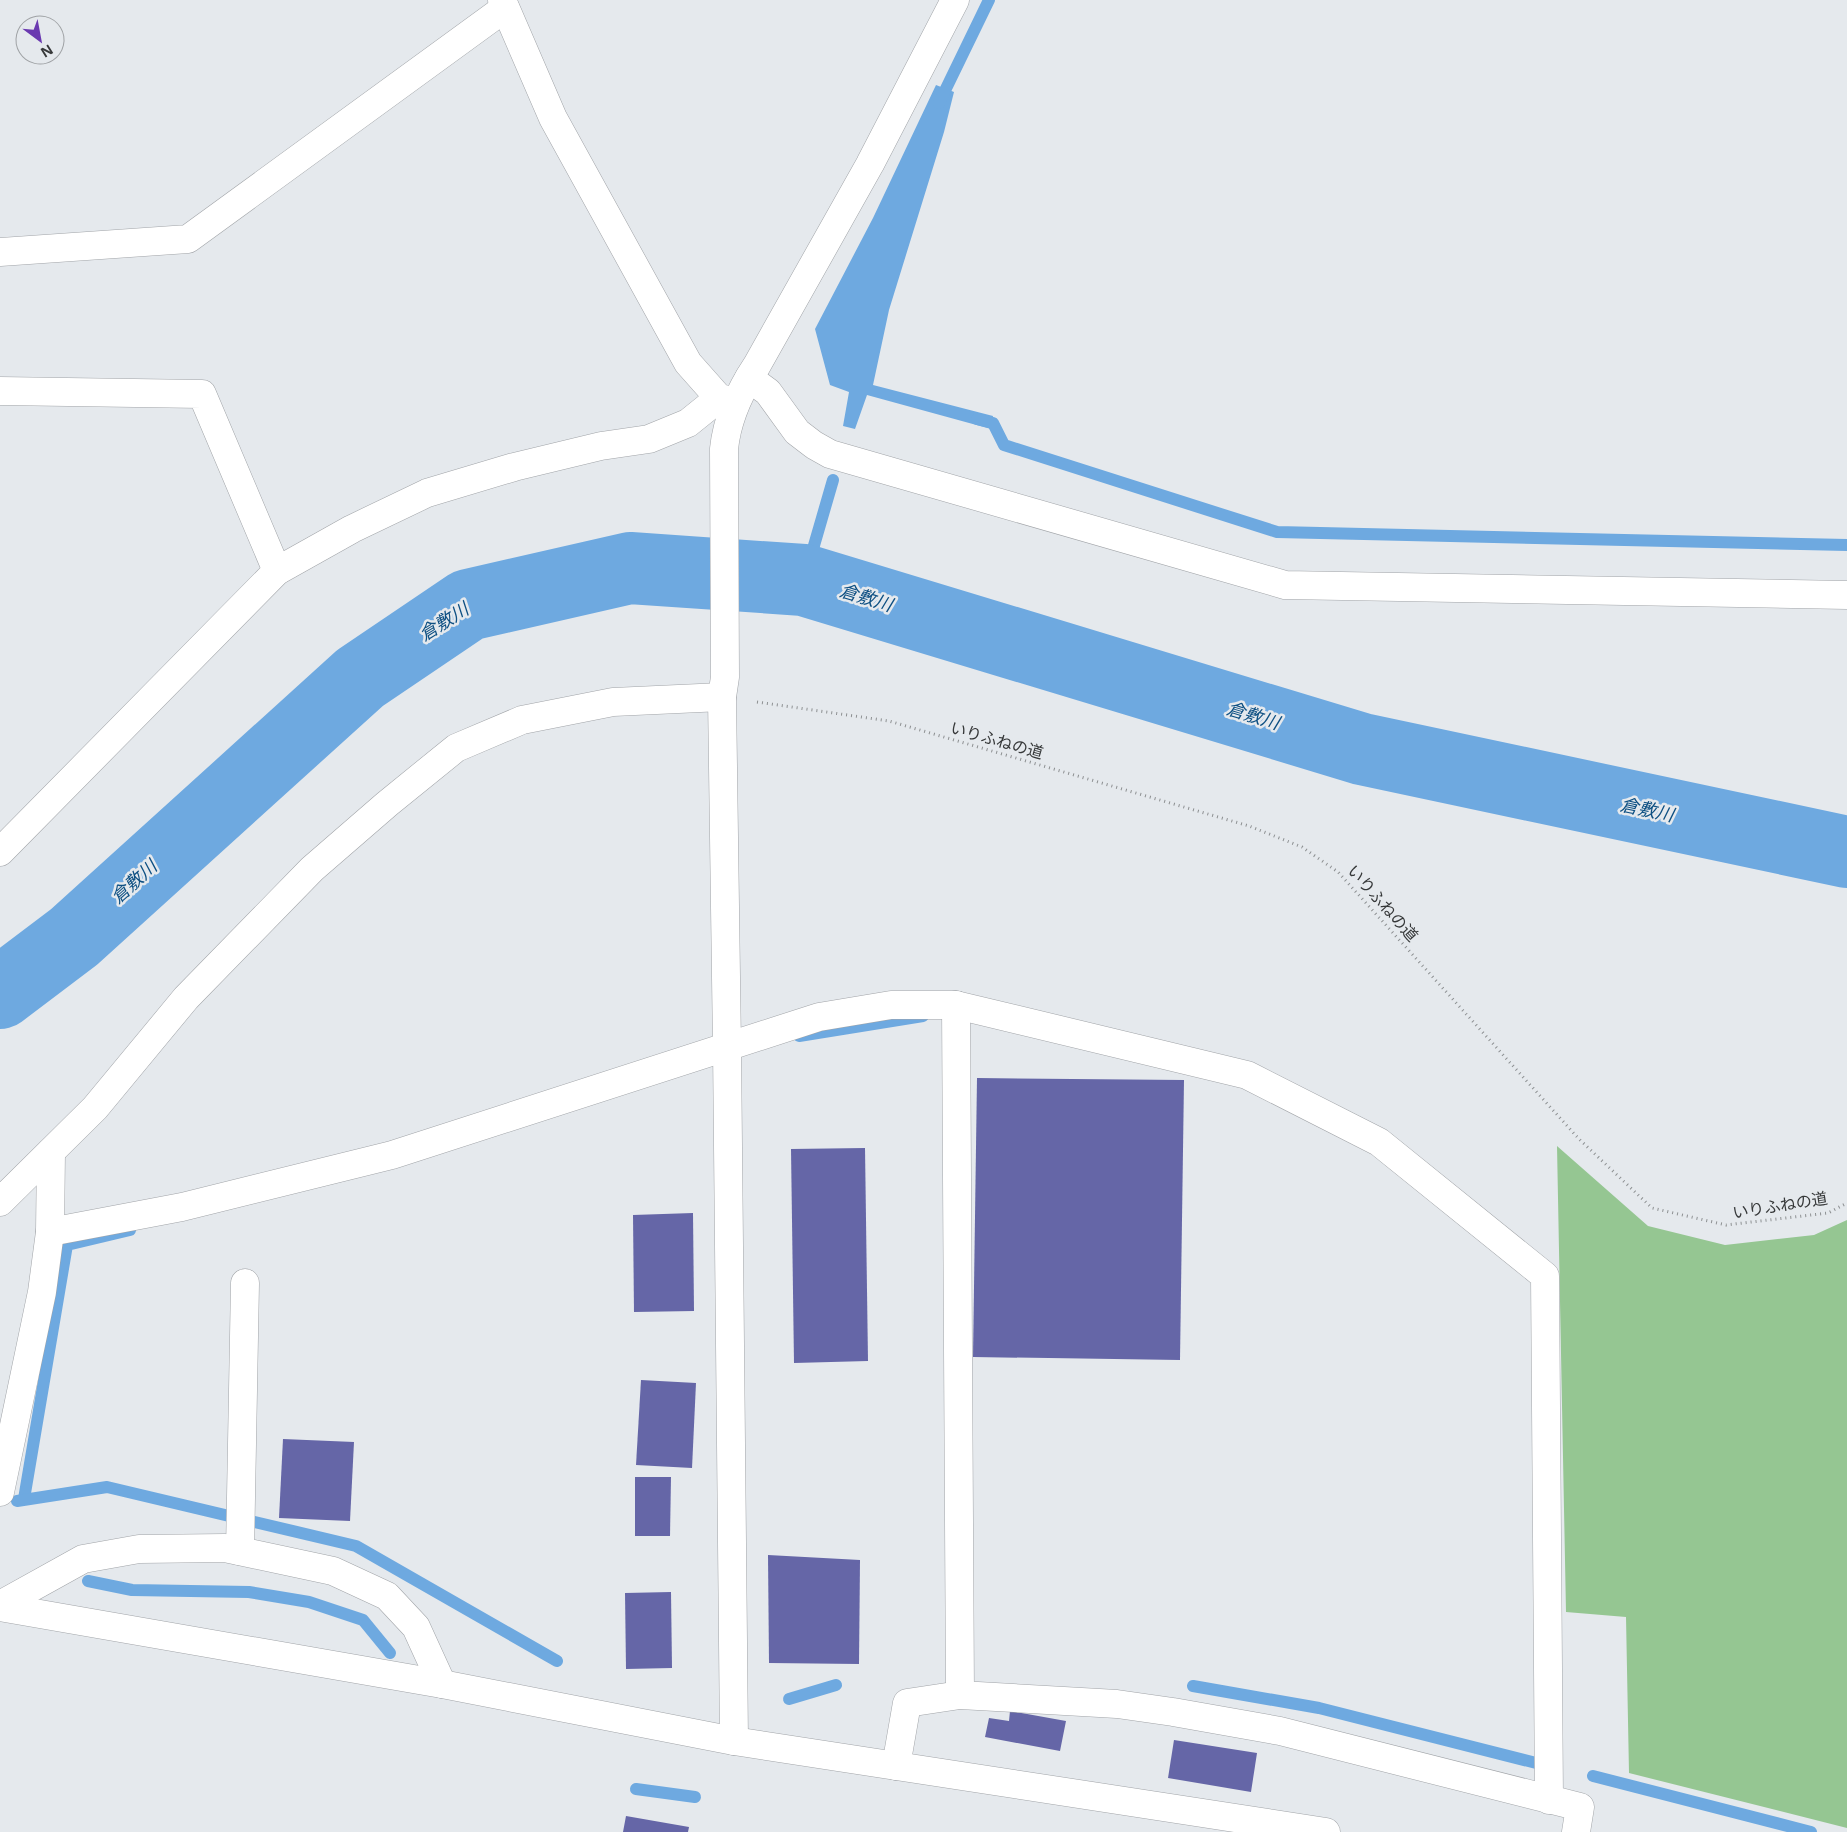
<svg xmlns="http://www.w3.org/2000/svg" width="1847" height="1832" viewBox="0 0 1847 1832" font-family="'Open Sans','Noto Sans JP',sans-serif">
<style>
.green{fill:#95c692}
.water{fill:#6ea9e0}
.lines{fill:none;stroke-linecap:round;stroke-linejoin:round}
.stream{stroke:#6ea9e0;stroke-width:12}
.river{stroke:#6ea9e0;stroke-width:72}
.building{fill:#6566a7}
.minor-casing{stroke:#a1a4a8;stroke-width:29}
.path{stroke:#8d9092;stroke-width:3;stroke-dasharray:1 4;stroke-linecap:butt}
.minor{stroke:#fff;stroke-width:28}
.labels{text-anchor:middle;stroke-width:5;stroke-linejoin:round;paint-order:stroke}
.street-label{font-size:16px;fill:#363839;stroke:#e5e9ed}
.water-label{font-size:18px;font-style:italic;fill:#0e5083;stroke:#e5e9ed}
</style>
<rect width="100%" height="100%" fill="#e5e9ed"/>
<polygon class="green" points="1557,1146 1648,1226 1725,1245 1814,1235 1847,1220 1847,1828 1629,1773 1626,1617 1566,1612"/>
<polygon class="water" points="936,85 954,92 944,132 889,310 873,385 993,416 991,429 867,395 855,429 843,426 849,392 830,385 815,329 873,218"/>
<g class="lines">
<g class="stream">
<polyline points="939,103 989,0"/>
<polyline points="977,419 993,423 1004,445 1277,532 1847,545"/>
<polyline points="804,580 833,480"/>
<polyline points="799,1036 923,1016"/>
<polyline points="24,1499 67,1245 130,1230"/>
<polyline points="17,1501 107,1487 356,1546 557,1661"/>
<polyline points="88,1581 132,1590 249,1592 309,1602 363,1620 390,1653"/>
<polyline points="1193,1686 1319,1708 1544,1765"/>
<polyline points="789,1699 836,1685"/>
<polyline points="1593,1776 1811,1832"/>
<polyline points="636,1789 695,1797"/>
</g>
<polyline class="river" points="0,993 74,937 360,678 468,605 630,568 804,580 1362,749 1847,852"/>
</g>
<g class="building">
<polygon points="977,1078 1184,1080 1180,1360 973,1357"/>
<polygon points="865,1148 868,1361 794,1363 791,1149"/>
<polygon points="693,1213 694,1311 634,1312 633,1215"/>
<polygon points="641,1380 696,1383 692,1468 636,1465"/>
<polygon points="283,1439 354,1442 350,1521 279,1518"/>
<polygon points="635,1477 671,1477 670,1536 635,1536"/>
<polygon points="768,1555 860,1560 859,1664 769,1663"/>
<polygon points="671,1592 672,1668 626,1669 625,1593"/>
<polygon points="1010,1711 1066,1721 1060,1751 985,1737 989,1718 1009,1721"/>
<polygon points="1174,1740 1257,1753 1251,1792 1168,1778"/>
<polygon points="626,1816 689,1827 688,1832 623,1832"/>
</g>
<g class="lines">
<g class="minor-casing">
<g id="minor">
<polyline points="502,0 553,118 688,363 719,398 736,402"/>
<polyline points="0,252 188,239 505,8"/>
<polyline points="749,378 768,392 797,432 814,445 830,454 1285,585 1847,595"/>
<polyline points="0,391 202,394 277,571"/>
<polyline points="0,852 277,571 352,529 427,493 514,467 601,446 649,439 688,423 719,398"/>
<polyline points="956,1005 960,1695"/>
<polyline points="0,1202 95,1108 186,998 312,869 387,804 456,748 522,720 613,702 722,697"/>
<polyline points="50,1232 182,1207 392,1155 819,1017 891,1005 956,1005 1247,1075 1379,1142 1545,1276 1549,1800"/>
<polyline points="0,1492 42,1292 50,1232 51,1152"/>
<polyline points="240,1551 245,1283"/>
<polyline points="0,1605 83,1559 139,1549 225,1548 333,1571 387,1596 416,1627 442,1684"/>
<polyline points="0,1607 442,1684 734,1741 1326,1832"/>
<path d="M 734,1741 L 727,1047 L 722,697 L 725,677 L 724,449 C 727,419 741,389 757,365 L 870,164 L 955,0"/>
<polyline points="896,1766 907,1703 960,1695 1117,1704 1173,1712 1280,1731 1580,1807 1576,1832"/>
</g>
</g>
<polyline class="path" points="757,702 889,721 1249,826 1302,847 1338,872 1579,1139 1652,1208 1726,1225 1828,1213 1847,1203"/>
<use href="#minor" class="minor"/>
</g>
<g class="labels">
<g class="street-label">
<text transform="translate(997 740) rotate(16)" y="6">いりふねの道</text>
<text transform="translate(1383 903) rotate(48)" y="6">いりふねの道</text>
<text transform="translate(1780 1205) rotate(-9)" y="6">いりふねの道</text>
</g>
<g class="water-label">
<text transform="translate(866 598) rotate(17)" y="6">倉敷川</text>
<text transform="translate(444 622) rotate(-32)" y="6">倉敷川</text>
<text transform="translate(1253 716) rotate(17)" y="6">倉敷川</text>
<text transform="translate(1647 810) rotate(12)" y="6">倉敷川</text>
<text transform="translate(134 882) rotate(-42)" y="6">倉敷川</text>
</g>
</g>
<g transform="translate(40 40) rotate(148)"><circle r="24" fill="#e5e9ed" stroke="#9fa2a5"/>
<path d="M0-4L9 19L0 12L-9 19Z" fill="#6a39b0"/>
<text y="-8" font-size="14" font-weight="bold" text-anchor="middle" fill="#363839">N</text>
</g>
</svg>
